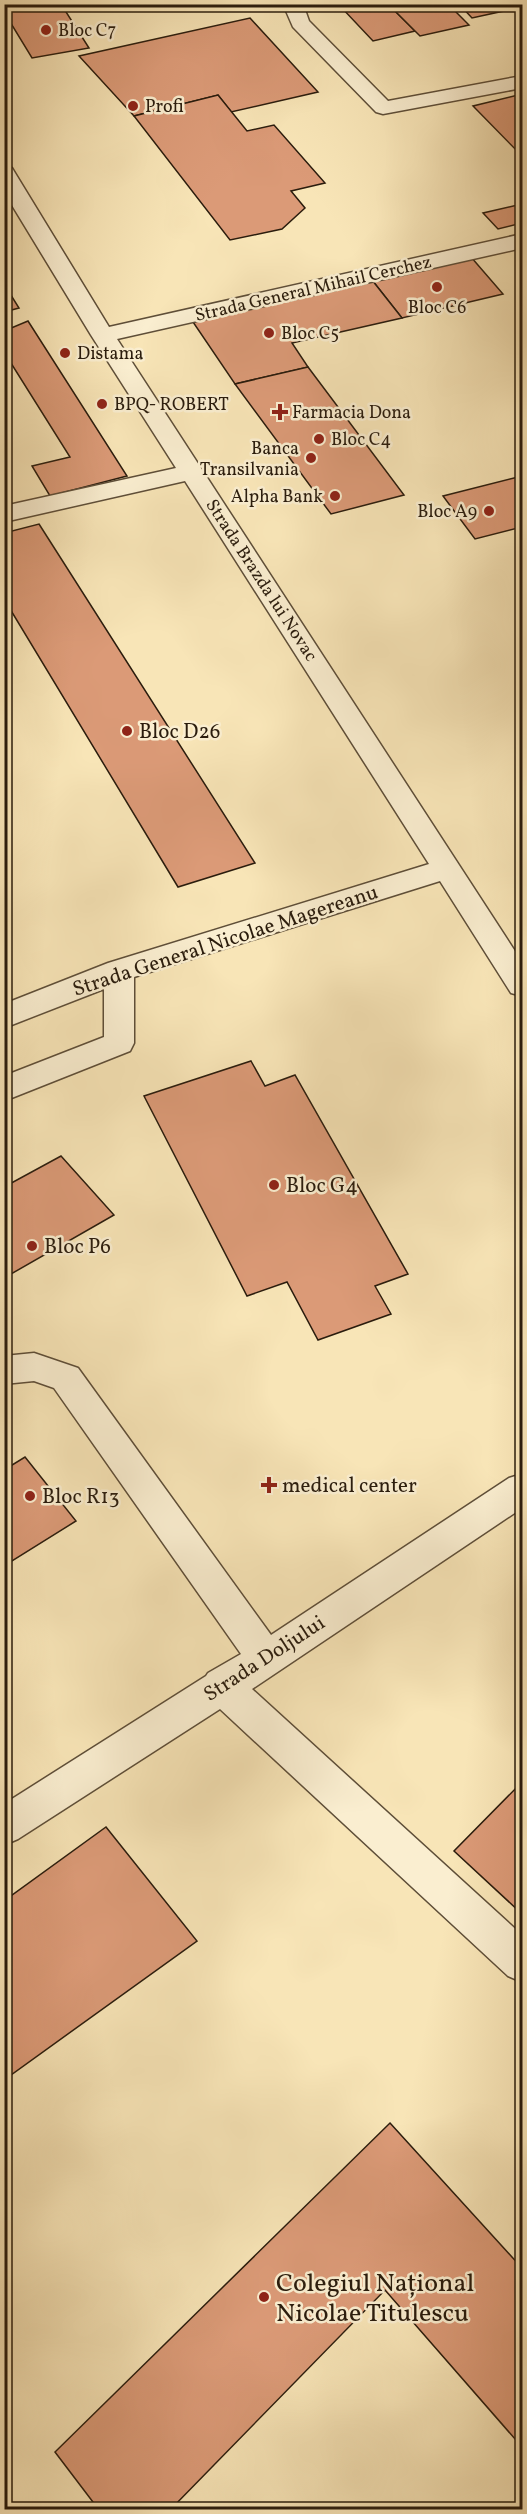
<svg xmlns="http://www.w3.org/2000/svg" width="527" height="2514" viewBox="0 0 527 2514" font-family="Vollkorn,serif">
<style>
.building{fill:#db9a77;stroke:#2a1c0d;stroke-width:1.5}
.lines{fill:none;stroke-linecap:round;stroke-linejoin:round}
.minor-casing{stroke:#5e4e38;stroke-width:3}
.minor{fill:#faeed0;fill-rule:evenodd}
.poi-dot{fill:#8f2418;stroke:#faeed0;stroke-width:2}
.labels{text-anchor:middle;stroke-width:5;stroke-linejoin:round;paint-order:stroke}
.far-poi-label{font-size:18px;fill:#2a1c0d;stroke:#faeed0;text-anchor:start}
.far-street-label{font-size:18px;fill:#2a1c0d;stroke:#faeed0}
.poi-label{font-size:21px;fill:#2a1c0d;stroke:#faeed0;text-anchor:start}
.street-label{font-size:21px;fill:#2a1c0d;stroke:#faeed0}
.near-poi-label{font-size:26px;fill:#2a1c0d;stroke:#faeed0;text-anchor:start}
</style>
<rect width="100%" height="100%" fill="#f8e5b7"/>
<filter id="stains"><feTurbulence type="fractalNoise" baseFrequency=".00333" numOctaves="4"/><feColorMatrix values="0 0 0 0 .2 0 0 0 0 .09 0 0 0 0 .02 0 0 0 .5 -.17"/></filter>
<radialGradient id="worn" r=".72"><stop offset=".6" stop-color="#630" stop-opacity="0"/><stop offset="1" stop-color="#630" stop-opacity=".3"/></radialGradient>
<g class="building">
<polygon points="4,4 61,4 89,48 32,58 4,12"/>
<polygon points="349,4 388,4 415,31 373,41 340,6"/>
<polygon points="388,4 448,4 469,25 420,36"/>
<polygon points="459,4 522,4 522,7 472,18"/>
<polygon points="250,18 318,92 231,112 218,95 134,116 79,56"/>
<polygon points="522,94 522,156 473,106"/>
<polygon points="218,95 247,131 274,125 325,183 291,191 305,208 282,229 230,240 134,116"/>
<polygon points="522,204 522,223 498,229 483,213"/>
<polygon points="471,257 503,294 402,318 372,280"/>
<polygon points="372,280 402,318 292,343 308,367 235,384 193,322"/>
<polygon points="4,284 19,308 4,312"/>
<polygon points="28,321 127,476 50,496 32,466 70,457 4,352 4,331"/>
<polygon points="308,367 404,495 331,514 235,384"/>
<polygon points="522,476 522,527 475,539 443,496"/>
<polygon points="39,524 255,863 178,887 4,599 4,533"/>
<polygon points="251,1061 265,1086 295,1075 408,1274 375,1286 391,1314 318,1340 287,1282 247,1296 144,1096"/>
<polygon points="61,1156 114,1215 4,1278 4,1187"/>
<polygon points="25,1457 76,1521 4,1566 4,1470"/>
<polygon points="522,1782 522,1914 454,1851"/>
<polygon points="106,1827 197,1941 4,2080 4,1901"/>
<polygon points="390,2123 522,2268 522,2447 385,2290 170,2510 99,2510 55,2452"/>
</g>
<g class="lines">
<g class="minor-casing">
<g id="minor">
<polygon points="283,4 303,4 309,21 388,101 522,76 522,88 383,114 376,112 293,27"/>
<polygon points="4,167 12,168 15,173 109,327 522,234 522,248 117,339 522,962 522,996 511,993 440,881 134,977 134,1043 130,1051 4,1101 4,1076 104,1037 104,989 4,1028 4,1004 108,963 429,864 185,481 4,522 4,506 176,468 91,335 4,192"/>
<polygon points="34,1353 78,1368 271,1635 509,1478 522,1474 522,1508 252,1689 522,1935 522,1982 508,1976 220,1709 18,1839 4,1845 4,1804 206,1676 208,1673 241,1654 54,1388 34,1381 4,1384 4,1356"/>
</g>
</g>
<use href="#minor" class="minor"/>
</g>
<g class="poi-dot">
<circle cx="46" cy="30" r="6"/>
<circle cx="133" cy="106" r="6"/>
<circle cx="437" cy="287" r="6"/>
<circle cx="269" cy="333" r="6"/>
<circle cx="65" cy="353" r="6"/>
<circle cx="102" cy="404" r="6"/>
<path d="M277 403h6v6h6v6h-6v6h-6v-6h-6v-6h6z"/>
<circle cx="319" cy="439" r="6"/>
<circle cx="311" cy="458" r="6"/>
<circle cx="335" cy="496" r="6"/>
<circle cx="489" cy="511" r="6"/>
<circle cx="127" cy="731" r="6"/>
<circle cx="274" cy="1185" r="6"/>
<circle cx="32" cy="1246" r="6"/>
<path d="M266 1476h6v6h6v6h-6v6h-6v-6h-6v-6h6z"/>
<circle cx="30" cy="1496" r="6"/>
<circle cx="264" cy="2297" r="6"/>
</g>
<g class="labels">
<g class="far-poi-label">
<text x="58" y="36">Bloc C7</text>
<text x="145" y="112">Profi</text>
<text x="437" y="313" text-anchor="middle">Bloc C6</text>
<text x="281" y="339">Bloc C5</text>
<text x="77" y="359">Distama</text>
<text x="114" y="410">BPQ- ROBERT</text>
<text x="292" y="418">Farmacia Dona</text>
<text x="331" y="445">Bloc C4</text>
<text x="299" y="454" text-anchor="end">Banca<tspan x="299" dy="21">Transilvania</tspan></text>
<text x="323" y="502" text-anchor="end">Alpha Bank</text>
<text x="477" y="517" text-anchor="end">Bloc A9</text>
</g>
<g class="far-street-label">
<text transform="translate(313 288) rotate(-13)" y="6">Strada General Mihail Cerchez</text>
<text transform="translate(262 580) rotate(57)" y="6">Strada Brazda lui Novac</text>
</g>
<g class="poi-label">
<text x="139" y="738">Bloc D26</text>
<text x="286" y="1192">Bloc G4</text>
<text x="44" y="1253">Bloc P6</text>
<text x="282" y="1492">medical center</text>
<text x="42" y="1503">Bloc R13</text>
</g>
<g class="street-label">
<text transform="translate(225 940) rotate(-18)" y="7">Strada General Nicolae Magereanu</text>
<text transform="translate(264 1658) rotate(-33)" y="7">Strada Doljului</text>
</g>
<g class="near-poi-label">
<text x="276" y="2291">Colegiul Național<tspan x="276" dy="30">Nicolae Titulescu</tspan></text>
</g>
</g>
<rect width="527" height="2514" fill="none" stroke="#f8e5b7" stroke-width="24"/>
<rect x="6" y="6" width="515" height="2502" fill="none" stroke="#2a1c0d" stroke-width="3"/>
<rect x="12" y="12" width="503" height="2490" fill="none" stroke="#2a1c0d" stroke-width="1.5"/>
<rect width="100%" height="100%" filter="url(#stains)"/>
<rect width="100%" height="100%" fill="url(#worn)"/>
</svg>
